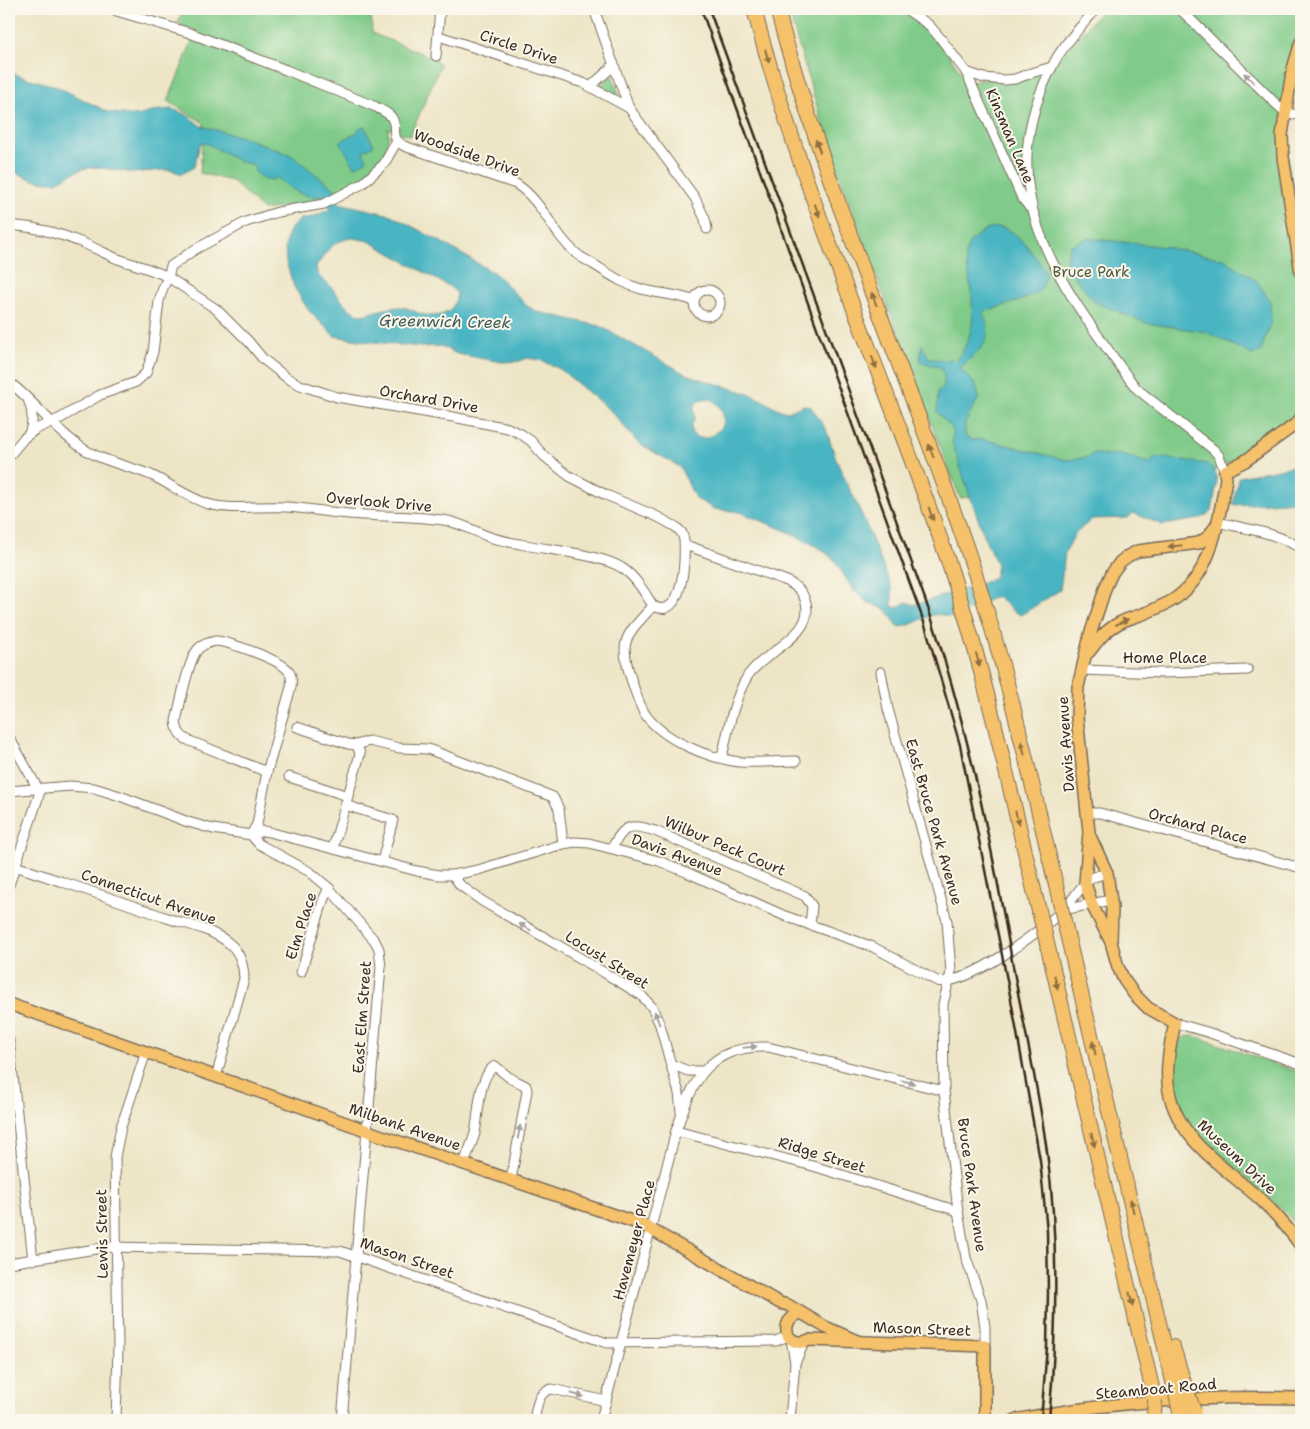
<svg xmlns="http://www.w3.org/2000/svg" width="1310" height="1429" viewBox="0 0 1310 1429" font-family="'Shantell Sans',sans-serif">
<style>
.green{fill:#80cb89;stroke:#5e7a54}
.water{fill:#48b5c3;stroke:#427070;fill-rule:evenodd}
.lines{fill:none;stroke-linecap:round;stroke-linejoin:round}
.stream{stroke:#48b5c3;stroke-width:2.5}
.minor-casing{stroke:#796b59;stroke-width:11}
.major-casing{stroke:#796b59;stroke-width:14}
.highway-casing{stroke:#796b59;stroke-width:16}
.minor{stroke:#fff;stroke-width:9}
.major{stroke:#f5c16b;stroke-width:11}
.highway{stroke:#f5c16b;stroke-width:14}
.rail{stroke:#3b2a1e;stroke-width:2.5}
.highway-bridge-casing{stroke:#796b59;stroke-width:16;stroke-linecap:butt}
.highway-bridge{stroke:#f5c16b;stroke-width:14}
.oneway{fill:#8f6e41}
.oneway2{fill:#a79f9a}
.labels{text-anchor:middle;stroke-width:4;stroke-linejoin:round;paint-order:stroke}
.street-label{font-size:15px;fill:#3b2a1e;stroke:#fbf7ec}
.park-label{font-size:15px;fill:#505a3e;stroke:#fbf7ec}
.water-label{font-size:16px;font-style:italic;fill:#405b58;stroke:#fbf7ec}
</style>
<rect width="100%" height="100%" fill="#fbf7ec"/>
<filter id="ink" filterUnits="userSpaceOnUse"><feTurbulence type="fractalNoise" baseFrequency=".02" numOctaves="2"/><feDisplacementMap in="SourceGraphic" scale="10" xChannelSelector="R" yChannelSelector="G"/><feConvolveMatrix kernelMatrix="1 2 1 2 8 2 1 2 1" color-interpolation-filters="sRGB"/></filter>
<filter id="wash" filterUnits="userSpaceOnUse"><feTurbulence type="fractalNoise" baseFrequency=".0096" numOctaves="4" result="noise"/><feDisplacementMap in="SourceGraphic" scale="20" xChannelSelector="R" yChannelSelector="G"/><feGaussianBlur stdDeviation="1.12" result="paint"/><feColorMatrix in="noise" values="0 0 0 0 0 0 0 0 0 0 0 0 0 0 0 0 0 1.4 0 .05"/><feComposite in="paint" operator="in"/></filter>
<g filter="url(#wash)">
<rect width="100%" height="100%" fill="#ede5c6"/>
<g class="green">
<path d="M 183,9 L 371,9 L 372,33 L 436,59 L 436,62 L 441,64 L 410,136 L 388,128 C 389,138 387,151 382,159 C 368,179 339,192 317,200 C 300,206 280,207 263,210 L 232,181 L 200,173 L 204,123 L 168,101 L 196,31 L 178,24 Z"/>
<path d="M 801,9 L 899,9 C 930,27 950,54 968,84 L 980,80 L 1042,73 L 1070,46 L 1103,9 L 1301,9 L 1301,35 L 1293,57 L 1284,96 L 1294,247 L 1301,300 L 1301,412 L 1295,419 L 1241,458 L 1217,467 L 1212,477 L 960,498 L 919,391 L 830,150 L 788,10 Z"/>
<polygon points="612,75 619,94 618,96 601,86 603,83"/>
<polygon points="1192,1035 1301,1073 1301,1233 1286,1213 1201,1138 1184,1116 1173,1077 1177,1044 1182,1038"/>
</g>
<g class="water">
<path d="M 9,71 L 20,76 L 58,87 L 108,112 L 137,116 L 159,110 L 172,109 L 187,115 L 201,126 L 246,138 L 291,155 L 336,190 L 334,192 L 339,203 L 391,215 L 441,242 L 496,274 L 527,306 L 538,312 L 600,326 L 682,372 L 697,378 L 750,394 L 783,411 L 788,412 L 804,405 L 811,407 L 826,429 L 837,462 L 862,515 L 892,588 L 892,606 L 897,608 L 906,602 L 914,605 L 988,581 L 995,576 L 997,564 L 987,544 L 972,502 L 952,442 L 953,429 L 937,412 L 938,391 L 944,387 L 944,375 L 940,367 L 920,362 L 922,345 L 929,358 L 946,361 L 950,358 L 955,363 C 977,333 974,311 969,276 C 967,267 964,257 967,249 C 969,242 976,236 982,232 C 988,229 997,226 1004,228 C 1020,233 1037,259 1046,272 C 1045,279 1044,286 1039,291 C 1029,300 997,307 983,312 C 996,343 980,348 960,368 L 976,385 L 979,397 L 965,423 L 965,436 L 972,440 L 982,439 L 1066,460 L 1088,457 L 1095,453 C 1107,458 1112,452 1123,455 C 1133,458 1141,462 1151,463 L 1155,457 L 1208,464 L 1215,471 L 1217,481 L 1212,511 L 1200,519 L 1163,525 L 1133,513 L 1128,518 L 1092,519 L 1075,534 L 1065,553 L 1060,590 L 1021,615 L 1012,610 L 997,596 L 953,617 C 946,617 941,613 933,615 C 922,618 910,627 898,627 L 887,610 L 867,602 L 854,591 L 835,561 L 823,550 L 791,533 L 740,512 L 714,509 L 695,498 L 680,467 L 638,443 L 612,412 L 560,369 L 540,360 L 526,358 L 520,361 L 502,362 L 457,354 L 441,346 L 421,347 L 365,341 L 334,336 L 309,311 L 294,287 L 286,262 L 285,248 L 288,232 L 294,225 L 301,219 L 313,217 L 330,209 L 323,196 C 301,199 292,189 276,177 L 272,180 L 263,179 L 255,172 L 254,165 L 239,161 L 206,143 L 200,144 L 194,167 L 182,174 L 171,170 L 161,170 L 134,173 L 96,167 L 82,169 L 56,182 L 46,182 L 34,180 L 9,170 ZM 353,238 L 369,241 L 450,287 L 457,293 C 455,311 444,318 426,315 C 417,314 409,307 400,307 C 387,307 373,313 361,315 C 345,310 340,296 329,285 C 322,279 317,277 316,267 C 328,250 331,241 353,238 ZM 706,398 C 718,401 724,410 724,423 C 717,434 704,444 692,434 L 691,426 L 695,418 L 694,407 L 697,402 Z"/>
<polygon points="364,126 374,145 363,151 367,160 355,167 340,142 359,131 358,129"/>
<polygon points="1087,238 1166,247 1224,259 1257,281 1270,301 1271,321 1261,351 1252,355 1207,332 1146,323 1095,302 1065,265 1070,246"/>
<polygon points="1301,434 1301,501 1233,505 1239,477 1294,466 1301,454 1295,440"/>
</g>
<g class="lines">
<polyline class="stream" points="1226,492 1235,492"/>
</g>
</g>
<g filter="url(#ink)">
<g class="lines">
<g class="minor-casing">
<g id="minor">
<path d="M 110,9 L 190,33 L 286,70 L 376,107 C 381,110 389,113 392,118 C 399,131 388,136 404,146 L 516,184 C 543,201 553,235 577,254 C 582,258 588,261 593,264 C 609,274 623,284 641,289 C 658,294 678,294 694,301"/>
<polyline points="594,9 629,108 695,198 705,219 707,229"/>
<polyline points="906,9 929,25 941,39 966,72 1022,198 1030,208"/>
<path d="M 1096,9 C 1082,26 1064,43 1054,63 C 987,189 1056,279 1130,380 L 1137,389 L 1214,450 L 1219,456 L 1225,471"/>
<polyline points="1180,9 1273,101 1285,112 1301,116"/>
<polyline points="439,36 583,83 629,108"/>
<polyline points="436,56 440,9"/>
<polyline points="966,72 984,78 1005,80 1015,79 1031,73 1052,67"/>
<polyline points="591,86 610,69 614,64"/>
<path d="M 9,225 C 35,227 59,233 83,243 C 95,248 106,254 118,259 C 135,265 152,269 168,277 L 171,266 L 194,250 L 246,222 L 278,212 L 324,204 L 362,184 L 384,164 L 397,141"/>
<circle cx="707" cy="303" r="13"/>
<path d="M 9,382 C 34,401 52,427 78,445 C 99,461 127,465 151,475 C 170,484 187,497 208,504 C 234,511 260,505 287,507 C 313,509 339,514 365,515 C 393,517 421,516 448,521 C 462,524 474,531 487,536 C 497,540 509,542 520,544 C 547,550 601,554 622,568 C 635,576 645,593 653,606 C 684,622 685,557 684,540 L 682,533 L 676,527 L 658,517 L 606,495 L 569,476 L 544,456 L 531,441 L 521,434 L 508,428 L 453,417 L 337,397 L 300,385 L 287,378 L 263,359 L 249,342 L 216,309 L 168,277 L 163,288 L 159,301 L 153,352 L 146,373 L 136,382 L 100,395 L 59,419 L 36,429 L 24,438 L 9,456"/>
<path d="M 28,399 C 33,411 34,422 29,434"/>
<path d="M 1217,522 C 1243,528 1280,533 1301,549"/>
<path d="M 685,546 L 691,547 L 787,581 C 797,587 803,591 806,603 C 815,636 761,653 747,677 C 733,701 728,731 722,757"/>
<path d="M 653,606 C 625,637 618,639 632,682 C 636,693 639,705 645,714 C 663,740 708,758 739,762 C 757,763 777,761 796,761"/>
<path d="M 216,641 C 230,642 277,659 287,669 C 292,674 292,680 291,687 L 267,772 L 190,741 C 180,737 177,731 176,721 C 180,705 188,660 198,649 C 203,644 210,642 216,641 Z"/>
<polyline points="1082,670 1162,673 1248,670"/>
<polyline points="881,672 888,709 947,921 951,972 943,1004 944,1091 958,1211 966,1258 981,1300 985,1327 985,1346"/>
<polyline points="297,727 348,744 357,745 369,741 399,748 428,749 553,797 559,809 563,844"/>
<polyline points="9,737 38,789 39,795 9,885"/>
<polyline points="289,777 348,796"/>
<polyline points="9,791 70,786 94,788 120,796 188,822 213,829 251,835 259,844 310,872 329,888 375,941 379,949 381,967 342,1420"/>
<polyline points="345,805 393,820 382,861"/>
<polyline points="1087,813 1100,813 1301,868"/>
<path d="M 251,835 L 263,831 L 269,832 L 417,871 L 439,875 L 453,875 L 478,870 L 563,844 L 575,842 L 589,843 L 659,861 L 686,872 L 785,916 L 873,947 L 937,981 C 967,987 1038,932 1061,912 C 1072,903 1078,888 1089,880 C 1094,876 1101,875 1107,873"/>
<polyline points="251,835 257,824 267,772"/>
<polyline points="333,848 360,754 357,745"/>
<path d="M 612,848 C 624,825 630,823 655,831 L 805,896 L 812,906 L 810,925"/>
<path d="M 9,866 L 21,868 C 71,885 121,901 170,919 C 190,925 214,930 230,944 C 240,952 244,967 244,979 L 216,1077"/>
<polyline points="453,875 460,885 482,901 580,958 641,995 652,1007 660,1025 674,1076 679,1093 681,1112"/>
<polyline points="1063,910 1111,900"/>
<polyline points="301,972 324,898 329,888"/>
<polyline points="1175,1023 1207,1032 1301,1064"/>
<polyline points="9,1040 33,1260"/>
<polyline points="671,1064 688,1071 704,1071"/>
<polyline points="676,1131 813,1166 958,1211"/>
<path d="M 464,1164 C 467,1154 472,1144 475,1133 C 479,1116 478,1075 495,1066 L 510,1078 L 526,1086 L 527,1091 L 511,1180"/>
<polyline points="9,1263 108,1247 340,1251 607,1343 776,1341 788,1336"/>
<polyline points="795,1363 804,1343"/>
<polyline points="116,1420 118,1348 115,1157 121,1127 146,1052"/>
<path d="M 534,1420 C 537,1408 537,1391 552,1389 L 606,1401"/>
<path d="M 601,1420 L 676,1131 C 693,1080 708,1045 768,1047 L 944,1091"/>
<polyline points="790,1420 795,1363 791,1339"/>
</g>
</g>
<g class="major-casing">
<g id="major">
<polyline points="1301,42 1292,72 1282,135 1283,157 1301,273"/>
<path d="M 1216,526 L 1209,536 L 1199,543 L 1138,551 L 1128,556 L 1120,562 L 1112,573 L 1106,586 L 1090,635 L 1078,687 L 1077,717 L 1089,832 L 1085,883 L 1093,907 L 1111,942 L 1118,967 L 1124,980 L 1134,994 L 1148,1008 L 1175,1023 C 1170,1045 1165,1069 1169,1091 C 1178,1141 1226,1168 1261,1200 C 1276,1214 1289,1229 1301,1246"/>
<path d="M 1089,652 C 1098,640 1106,630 1119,623 C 1130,617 1143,615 1155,609 C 1164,605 1174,601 1181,594 C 1213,569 1219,517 1226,479 L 1225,471 L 1245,461 L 1296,424 L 1301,418"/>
<polyline points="1089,834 1107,873 1112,908 1111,941"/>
<polyline points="9,1004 271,1096 379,1135 643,1225 780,1303 788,1305 825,1327 857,1341"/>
<path d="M 801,1313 C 790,1317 784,1324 788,1336 C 794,1343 801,1344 809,1340 L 985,1346 L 985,1420"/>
<path d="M 1015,1420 C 1106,1402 1209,1396 1301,1398"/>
</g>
</g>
<g class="highway-casing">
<g id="highway">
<path d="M 754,9 C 802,195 882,371 945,552 C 985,669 1010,791 1039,911"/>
<path d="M 777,9 C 826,194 905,368 967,549 C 1006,663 1031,781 1059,898"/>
<polyline points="1064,921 1175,1390"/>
<polyline points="1045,935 1155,1400"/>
<polyline points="1173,1347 1186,1389"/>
</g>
</g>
<use href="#minor" class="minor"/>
<use href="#major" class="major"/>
<use href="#highway" class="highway"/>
<g class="rail">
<polyline points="701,9 925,625 960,745 1011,1000 1040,1160 1047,1231 1048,1292 1047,1347 1041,1420"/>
<path d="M 709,9 L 925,599 C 966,718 991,842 1013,966 C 1024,1028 1039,1090 1047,1152 C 1059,1241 1057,1331 1049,1420"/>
</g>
<g class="highway-bridge-casing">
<g id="highway-bridge">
<polyline points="1059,898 1064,921"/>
<polyline points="1039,911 1045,935"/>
<polyline points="1186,1389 1194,1411"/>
<polyline points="1175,1390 1180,1412"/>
<polyline points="1154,1414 1155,1400"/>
</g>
</g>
<use href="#highway-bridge" class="highway-bridge"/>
</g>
<defs><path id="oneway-solid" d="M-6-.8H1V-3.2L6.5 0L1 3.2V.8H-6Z" transform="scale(1.25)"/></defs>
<g class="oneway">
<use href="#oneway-solid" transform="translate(767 56) rotate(75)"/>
<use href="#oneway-solid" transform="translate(818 146) rotate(-109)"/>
<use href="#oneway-solid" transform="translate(817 210) rotate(70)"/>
<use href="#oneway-solid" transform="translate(874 299) rotate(-111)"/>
<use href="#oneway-solid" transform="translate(874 362) rotate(69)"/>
<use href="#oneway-solid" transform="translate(931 451) rotate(-111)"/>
<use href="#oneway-solid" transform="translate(931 514) rotate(70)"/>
<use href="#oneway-solid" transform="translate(1175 546) rotate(174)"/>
<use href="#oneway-solid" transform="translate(1122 622) rotate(-25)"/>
<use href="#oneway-solid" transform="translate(978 660) rotate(74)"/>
<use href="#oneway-solid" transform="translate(1023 748) rotate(-103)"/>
<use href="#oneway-solid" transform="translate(1017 818) rotate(77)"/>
<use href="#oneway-solid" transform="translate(1056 982) rotate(77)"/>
<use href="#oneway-solid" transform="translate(1094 1048) rotate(-103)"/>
<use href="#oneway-solid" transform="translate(1093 1140) rotate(77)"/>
<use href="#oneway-solid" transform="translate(1132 1206) rotate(-103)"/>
<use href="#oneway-solid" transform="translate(1131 1299) rotate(77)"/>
</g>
<g class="oneway2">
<use href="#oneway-solid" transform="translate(1249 78) rotate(-136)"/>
<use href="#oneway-solid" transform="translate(525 927) rotate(-150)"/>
<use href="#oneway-solid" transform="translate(657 1018) rotate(-110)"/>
<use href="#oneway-solid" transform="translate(750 1047) rotate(-5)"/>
<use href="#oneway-solid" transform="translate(908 1082) rotate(14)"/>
<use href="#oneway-solid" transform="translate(519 1132) rotate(-80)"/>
<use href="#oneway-solid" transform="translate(577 1395) rotate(13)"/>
</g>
</g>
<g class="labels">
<g class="street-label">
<text transform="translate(519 47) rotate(18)" y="5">Circle Drive</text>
<text transform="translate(1010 136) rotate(67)" y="5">Kinsman Lane</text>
<text transform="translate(467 153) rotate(20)" y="5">Woodside Drive</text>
<text transform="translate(429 399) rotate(10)" y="5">Orchard Drive</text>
<text transform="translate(379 502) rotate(5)" y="5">Overlook Drive</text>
<text x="1165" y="663">Home Place</text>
<text transform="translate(1066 744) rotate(-94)" y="5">Davis Avenue</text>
<text transform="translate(934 822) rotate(74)" y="5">East Bruce Park Avenue</text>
<text transform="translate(1198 826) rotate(15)" y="5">Orchard Place</text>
<text transform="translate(725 846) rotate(23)" y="5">Wilbur Peck Court</text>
<text transform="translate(677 855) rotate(20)" y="5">Davis Avenue</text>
<text transform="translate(149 897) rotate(19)" y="5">Connecticut Avenue</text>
<text transform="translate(301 926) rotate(-72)" y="5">Elm Place</text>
<text transform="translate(607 960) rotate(32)" y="5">Locust Street</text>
<text transform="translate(362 1017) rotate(-86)" y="5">East Elm Street</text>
<text transform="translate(405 1127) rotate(19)" y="5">Milbank Avenue</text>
<text transform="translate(822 1155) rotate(17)" y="5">Ridge Street</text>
<text transform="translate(1237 1157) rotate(43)" y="5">Museum Drive</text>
<text transform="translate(972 1185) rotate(82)" y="5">Bruce Park Avenue</text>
<text transform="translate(102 1234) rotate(-91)" y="5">Lewis Street</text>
<text transform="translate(634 1240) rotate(-75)" y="5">Havemeyer Place</text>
<text transform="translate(407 1258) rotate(19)" y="5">Mason Street</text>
<text transform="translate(922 1329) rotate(2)" y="5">Mason Street</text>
<text transform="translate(1156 1389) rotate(-5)" y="5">Steamboat Road</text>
</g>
<g class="park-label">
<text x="1091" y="277">Bruce Park</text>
</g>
<g class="water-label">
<text transform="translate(445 321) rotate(1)" y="6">Greenwich Creek</text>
</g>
</g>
<rect width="1310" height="1429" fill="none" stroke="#fbf7ec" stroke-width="30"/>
</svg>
